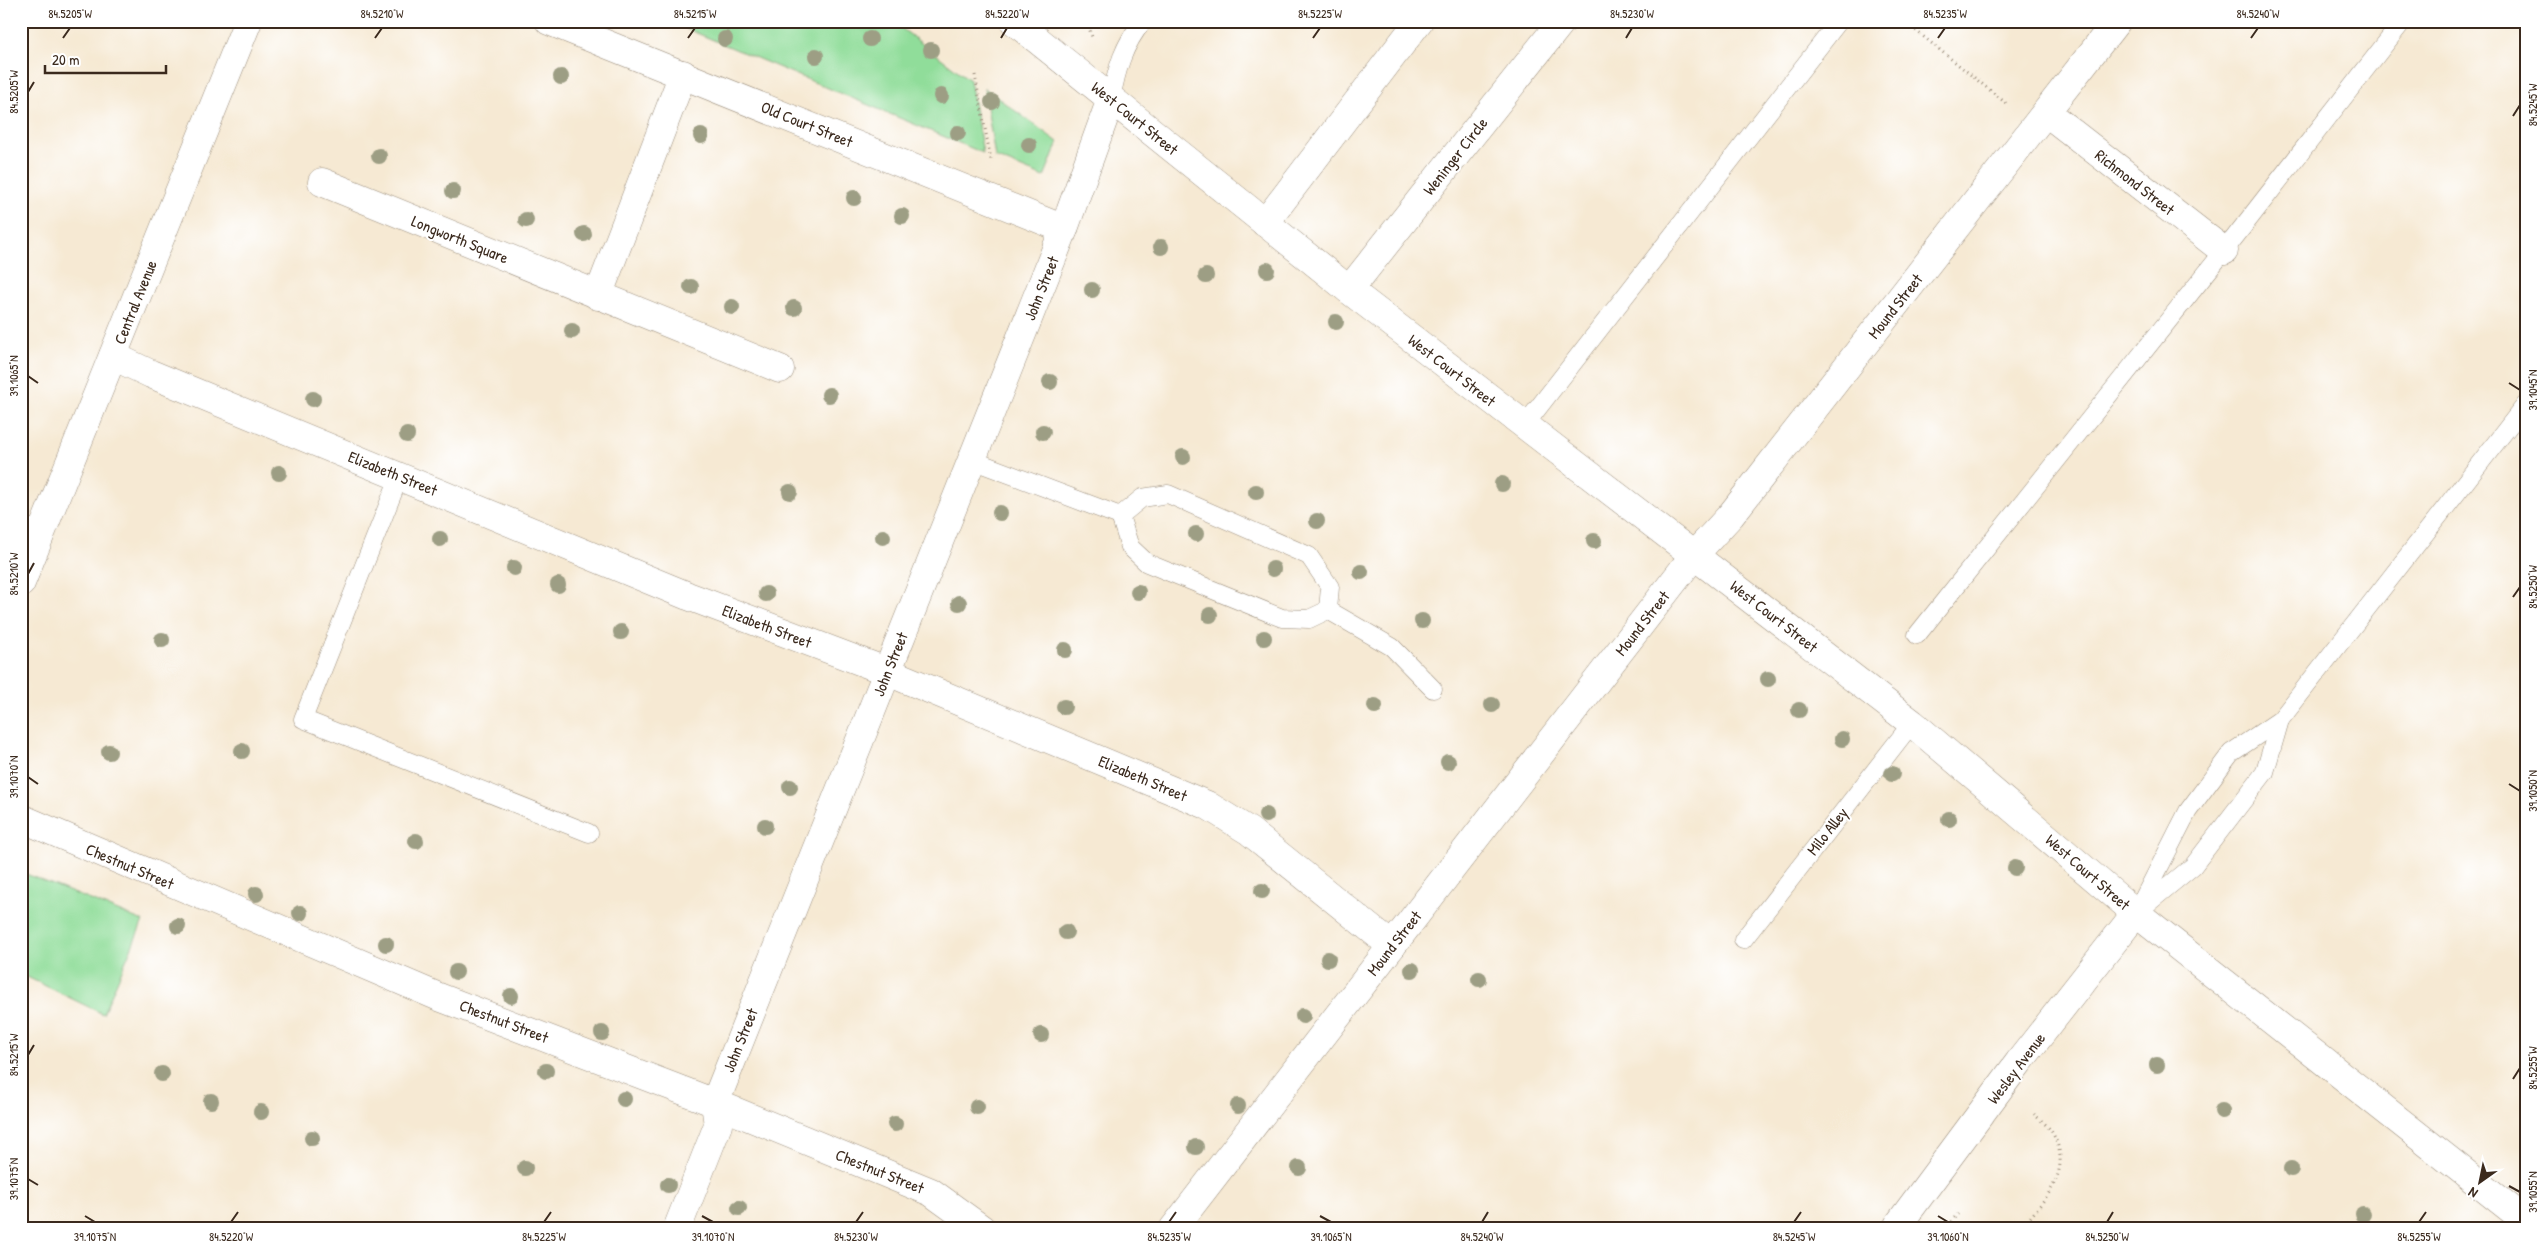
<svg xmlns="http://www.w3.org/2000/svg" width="2547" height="1250" viewBox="0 0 2547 1250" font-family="'Patrick Hand',sans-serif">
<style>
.green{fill:#90dd9a;stroke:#66845c}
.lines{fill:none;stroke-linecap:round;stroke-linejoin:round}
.lane-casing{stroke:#988a78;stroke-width:19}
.street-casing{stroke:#988a78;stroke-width:29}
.secondary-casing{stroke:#988a78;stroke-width:29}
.path{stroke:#988a78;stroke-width:3;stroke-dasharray:1 4;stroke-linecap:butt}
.lane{stroke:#fff;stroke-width:18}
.street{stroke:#fff;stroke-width:28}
.secondary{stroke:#fff;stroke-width:28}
.tree{fill:#9d9e84}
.ticks{fill:none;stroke:#3b2a1e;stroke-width:2}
.labels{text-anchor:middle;stroke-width:4;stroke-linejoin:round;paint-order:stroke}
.street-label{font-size:16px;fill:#3b2a1e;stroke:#fff}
.neatline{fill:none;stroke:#3b2a1e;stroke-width:2}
.ticks-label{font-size:12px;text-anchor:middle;fill:#3b2a1e}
</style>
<rect width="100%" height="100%" fill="#fff"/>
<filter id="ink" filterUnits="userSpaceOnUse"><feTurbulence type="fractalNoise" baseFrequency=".02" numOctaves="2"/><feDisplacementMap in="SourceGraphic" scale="10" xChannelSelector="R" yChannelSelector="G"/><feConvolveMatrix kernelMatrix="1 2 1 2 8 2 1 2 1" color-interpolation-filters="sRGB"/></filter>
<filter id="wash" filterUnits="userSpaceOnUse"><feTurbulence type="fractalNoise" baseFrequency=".0096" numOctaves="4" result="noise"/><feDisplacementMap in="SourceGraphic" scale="20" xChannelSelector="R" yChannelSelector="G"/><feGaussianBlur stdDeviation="1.12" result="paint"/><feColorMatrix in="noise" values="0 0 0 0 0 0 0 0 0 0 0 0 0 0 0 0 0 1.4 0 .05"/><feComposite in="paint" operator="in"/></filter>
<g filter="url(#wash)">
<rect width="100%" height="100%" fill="#f6e9d3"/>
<g class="green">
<polygon points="668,21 892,21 970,80 983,153"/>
<polygon points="984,88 1058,142 1044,177 995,157"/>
<polygon points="26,874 143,921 103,1014 21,974 21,886"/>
</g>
</g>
<g filter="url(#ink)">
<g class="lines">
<g class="lane-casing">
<g id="lane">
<path d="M 1111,99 C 1117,68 1123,46 1143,21"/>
<polyline points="1524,426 1839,21"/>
<polyline points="972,460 1120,516"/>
<polyline points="400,475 303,719 589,833"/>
<polyline points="1120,516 1142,498 1168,494 1309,556 1330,587 1328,610"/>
<polyline points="1120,516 1130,547 1147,563 1282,618 1309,619 1328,610"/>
<polyline points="1328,610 1392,647 1433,689"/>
<polyline points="1917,635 2224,251 2403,21"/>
<polyline points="2142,908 2193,866 2265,772 2280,720"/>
<polyline points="2136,913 2188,811 2231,753 2280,720 2526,404"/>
<polyline points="1743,940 1912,723"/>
</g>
</g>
<g class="street-casing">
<g id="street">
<polyline points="549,21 1064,229"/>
<polyline points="2047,113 2224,251"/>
<polyline points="322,182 780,369"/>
<polyline points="1265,223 1419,21"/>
<polyline points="1349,290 1562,21"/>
<polyline points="598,296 683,74"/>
<polyline points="113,356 151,374 688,596 886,671 1207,805 1249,831 1392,946"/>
<polyline points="21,530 39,537"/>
<polyline points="21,818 439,997 715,1103 931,1192 982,1229"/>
<polyline points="1898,1225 2019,1062 2136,913"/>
<polyline points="677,1229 718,1125 715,1103 1064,229 1111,99"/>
<polyline points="1173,1229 1695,554 1731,515 2117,21"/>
</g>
</g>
<g class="secondary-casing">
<g id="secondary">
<polyline points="1014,21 1349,290 1912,723 2136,913 2526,1221"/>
<polyline points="21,583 248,21"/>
</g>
</g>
<g class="path">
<polyline points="1087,21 1092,37"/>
<polyline points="1904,21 2007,104"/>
<polyline points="975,75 991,160"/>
<polyline points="1944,1229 1958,1214"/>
<path d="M 2021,1229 C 2044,1199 2074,1173 2053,1134 C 2049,1126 2040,1120 2034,1114"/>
</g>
<use href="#lane" class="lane"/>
<use href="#street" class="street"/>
<use href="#secondary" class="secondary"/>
</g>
<g class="tree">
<circle cx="725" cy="39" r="8"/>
<circle cx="870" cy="39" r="8"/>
<circle cx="931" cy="50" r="8"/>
<circle cx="816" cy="56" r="8"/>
<circle cx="561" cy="77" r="8"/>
<circle cx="941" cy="96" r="8"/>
<circle cx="992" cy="102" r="8"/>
<circle cx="958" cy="133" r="8"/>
<circle cx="701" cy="136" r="8"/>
<circle cx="1029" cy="145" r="8"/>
<circle cx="379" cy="156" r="8"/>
<circle cx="453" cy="191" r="8"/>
<circle cx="854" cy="198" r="8"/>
<circle cx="902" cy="216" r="8"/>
<circle cx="526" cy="220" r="8"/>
<circle cx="584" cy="234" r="8"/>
<circle cx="1161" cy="247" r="8"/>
<circle cx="1267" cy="270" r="8"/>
<circle cx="1206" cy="276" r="8"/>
<circle cx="691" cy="287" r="8"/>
<circle cx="1092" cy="290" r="8"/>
<circle cx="732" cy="307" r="8"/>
<circle cx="794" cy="308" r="8"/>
<circle cx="1336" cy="322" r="8"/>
<circle cx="572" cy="331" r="8"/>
<circle cx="1050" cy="382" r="8"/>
<circle cx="829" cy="395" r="8"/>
<circle cx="313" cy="399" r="8"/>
<circle cx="1043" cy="432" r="8"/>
<circle cx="407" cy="435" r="8"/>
<circle cx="1183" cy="457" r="8"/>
<circle cx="279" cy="473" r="8"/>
<circle cx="1502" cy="484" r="8"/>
<circle cx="790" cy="492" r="8"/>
<circle cx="1256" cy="492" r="8"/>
<circle cx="1000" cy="513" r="8"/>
<circle cx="1317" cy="521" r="8"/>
<circle cx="1196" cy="534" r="8"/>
<circle cx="883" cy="537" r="8"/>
<circle cx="440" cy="539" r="8"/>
<circle cx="1594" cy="541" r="8"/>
<circle cx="514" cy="568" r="8"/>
<circle cx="1273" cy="569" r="8"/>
<circle cx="1361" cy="572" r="8"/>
<circle cx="558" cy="585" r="8"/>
<circle cx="1138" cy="592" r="8"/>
<circle cx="766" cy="594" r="8"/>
<circle cx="959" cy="603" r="8"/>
<circle cx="1210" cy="615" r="8"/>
<circle cx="1422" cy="621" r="8"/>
<circle cx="621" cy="632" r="8"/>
<circle cx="1264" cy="638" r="8"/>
<circle cx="162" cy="640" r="8"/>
<circle cx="1065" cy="650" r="8"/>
<circle cx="1768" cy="679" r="8"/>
<circle cx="1492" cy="705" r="8"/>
<circle cx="1375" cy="706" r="8"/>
<circle cx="1064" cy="707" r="8"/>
<circle cx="1799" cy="710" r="8"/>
<circle cx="1842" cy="739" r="8"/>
<circle cx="242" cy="751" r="8"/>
<circle cx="109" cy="752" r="8"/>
<circle cx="1448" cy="762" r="8"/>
<circle cx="1892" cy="774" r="8"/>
<circle cx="790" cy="787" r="8"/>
<circle cx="1266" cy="815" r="8"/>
<circle cx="1949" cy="819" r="8"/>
<circle cx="765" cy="826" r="8"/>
<circle cx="416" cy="841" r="8"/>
<circle cx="2015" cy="868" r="8"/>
<circle cx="1262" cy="891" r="8"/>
<circle cx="256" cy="894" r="8"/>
<circle cx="300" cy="913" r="8"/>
<circle cx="178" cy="926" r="8"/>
<circle cx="1066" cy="932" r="8"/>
<circle cx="386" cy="944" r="8"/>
<circle cx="1328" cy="959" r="8"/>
<circle cx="1412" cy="970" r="8"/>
<circle cx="456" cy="972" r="8"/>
<circle cx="1479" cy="979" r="8"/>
<circle cx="511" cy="996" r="8"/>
<circle cx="1303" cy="1016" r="8"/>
<circle cx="602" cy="1033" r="8"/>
<circle cx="1041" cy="1035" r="8"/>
<circle cx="2157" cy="1065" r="8"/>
<circle cx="546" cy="1071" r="8"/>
<circle cx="162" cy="1074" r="8"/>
<circle cx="624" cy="1099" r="8"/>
<circle cx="211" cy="1101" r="8"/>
<circle cx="1238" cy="1106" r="8"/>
<circle cx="977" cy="1107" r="8"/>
<circle cx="2222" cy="1111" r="8"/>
<circle cx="261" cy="1112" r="8"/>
<circle cx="895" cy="1124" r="8"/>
<circle cx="312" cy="1138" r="8"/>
<circle cx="1196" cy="1147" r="8"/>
<circle cx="525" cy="1168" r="8"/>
<circle cx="1299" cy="1168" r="8"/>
<circle cx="2291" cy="1169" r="8"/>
<circle cx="668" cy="1185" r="8"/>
<circle cx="739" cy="1208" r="8"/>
<circle cx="2363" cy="1214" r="8"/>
</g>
</g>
<path class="ticks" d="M 63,38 L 70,28M 375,38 L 382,28M 688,38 L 695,28M 1001,38 L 1007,28M 1313,38 L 1320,28M 1626,38 L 1632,28M 1938,38 L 1945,28M 2251,38 L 2258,28M 28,92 L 34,82M 2513,116 L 2520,105M 28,376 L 38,383M 2509,383 L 2520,390M 28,574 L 34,563M 2513,597 L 2520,587M 28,777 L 38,784M 2509,784 L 2520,791M 28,1055 L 34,1045M 2513,1079 L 2520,1068M 28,1179 L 38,1185M 2509,1186 L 2520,1192M 85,1216 L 95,1222M 702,1216 L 713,1222M 1320,1216 L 1331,1222M 1938,1216 L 1948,1222M 231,1222 L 238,1212M 544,1222 L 551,1212M 856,1222 L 863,1212M 1169,1222 L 1176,1212M 1482,1222 L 1488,1212M 1794,1222 L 1801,1212M 2107,1222 L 2113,1212M 2419,1222 L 2426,1212"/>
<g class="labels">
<g class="street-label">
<text transform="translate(1135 118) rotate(39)" y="6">West Court Street</text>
<text transform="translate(807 124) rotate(22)" y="6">Old Court Street</text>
<text transform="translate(1455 156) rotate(-52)" y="6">Weninger Circle</text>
<text transform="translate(2135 182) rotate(38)" y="6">Richmond Street</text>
<text transform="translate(460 239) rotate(22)" y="6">Longworth Square</text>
<text transform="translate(1041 288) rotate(-68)" y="6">John Street</text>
<text transform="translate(135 302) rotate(-68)" y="6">Central Avenue</text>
<text transform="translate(1895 306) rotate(-52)" y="6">Mound Street</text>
<text transform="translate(1452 370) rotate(38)" y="6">West Court Street</text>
<text transform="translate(393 473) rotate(22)" y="6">Elizabeth Street</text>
<text transform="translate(1774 616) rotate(38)" y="6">West Court Street</text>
<text transform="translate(1642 623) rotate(-52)" y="6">Mound Street</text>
<text transform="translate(767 626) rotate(21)" y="6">Elizabeth Street</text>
<text transform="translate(890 664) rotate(-68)" y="6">John Street</text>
<text transform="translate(1143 778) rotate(23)" y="6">Elizabeth Street</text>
<text transform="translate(1827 831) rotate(-52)" y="6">Milo Alley</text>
<text transform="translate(130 866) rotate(23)" y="6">Chestnut Street</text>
<text transform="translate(2088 872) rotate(41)" y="6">West Court Street</text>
<text transform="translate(1394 943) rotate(-52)" y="6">Mound Street</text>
<text transform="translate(504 1021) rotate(21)" y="6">Chestnut Street</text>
<text transform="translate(740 1040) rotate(-68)" y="6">John Street</text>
<text transform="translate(2016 1068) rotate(-53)" y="6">Wesley Avenue</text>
<text transform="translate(880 1171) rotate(22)" y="6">Chestnut Street</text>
</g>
</g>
<rect width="2547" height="1250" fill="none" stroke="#fff" stroke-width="55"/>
<g transform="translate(2480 1182) rotate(213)" stroke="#ffffff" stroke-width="4" paint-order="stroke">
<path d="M0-4L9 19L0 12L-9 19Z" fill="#3b2a1e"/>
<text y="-8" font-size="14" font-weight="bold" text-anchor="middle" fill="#3b2a1e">N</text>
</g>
<path d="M45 65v8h121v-8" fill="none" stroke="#3b2a1e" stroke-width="2.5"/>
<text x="52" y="65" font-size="15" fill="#3b2a1e" stroke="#ffffff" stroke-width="4" paint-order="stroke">20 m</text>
<rect x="28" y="28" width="2492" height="1194" class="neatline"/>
<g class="ticks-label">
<text x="70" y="18">84.5205°W</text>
<text x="382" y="18">84.5210°W</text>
<text x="695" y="18">84.5215°W</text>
<text x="1007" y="18">84.5220°W</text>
<text x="1320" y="18">84.5225°W</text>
<text x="1632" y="18">84.5230°W</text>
<text x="1945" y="18">84.5235°W</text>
<text x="2258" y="18">84.5240°W</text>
<text transform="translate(14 92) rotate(-90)" y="4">84.5205°W</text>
<text transform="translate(2533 105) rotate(-90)" y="4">84.5245°W</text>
<text transform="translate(14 376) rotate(-90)" y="4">39.1065°N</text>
<text transform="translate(2533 390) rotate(-90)" y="4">39.1045°N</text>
<text transform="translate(14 574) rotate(-90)" y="4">84.5210°W</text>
<text transform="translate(2533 587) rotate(-90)" y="4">84.5250°W</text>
<text transform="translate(14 777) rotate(-90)" y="4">39.1070°N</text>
<text transform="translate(2533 791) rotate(-90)" y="4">39.1050°N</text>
<text transform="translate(14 1055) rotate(-90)" y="4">84.5215°W</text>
<text transform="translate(2533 1068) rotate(-90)" y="4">84.5255°W</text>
<text transform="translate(14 1179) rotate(-90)" y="4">39.1075°N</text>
<text transform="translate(2533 1192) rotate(-90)" y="4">39.1055°N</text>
<text x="95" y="1241">39.1075°N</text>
<text x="231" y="1241">84.5220°W</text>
<text x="544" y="1241">84.5225°W</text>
<text x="713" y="1241">39.1070°N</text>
<text x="856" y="1241">84.5230°W</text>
<text x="1169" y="1241">84.5235°W</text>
<text x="1331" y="1241">39.1065°N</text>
<text x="1482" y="1241">84.5240°W</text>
<text x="1794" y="1241">84.5245°W</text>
<text x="1948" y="1241">39.1060°N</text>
<text x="2107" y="1241">84.5250°W</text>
<text x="2419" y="1241">84.5255°W</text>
</g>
</svg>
